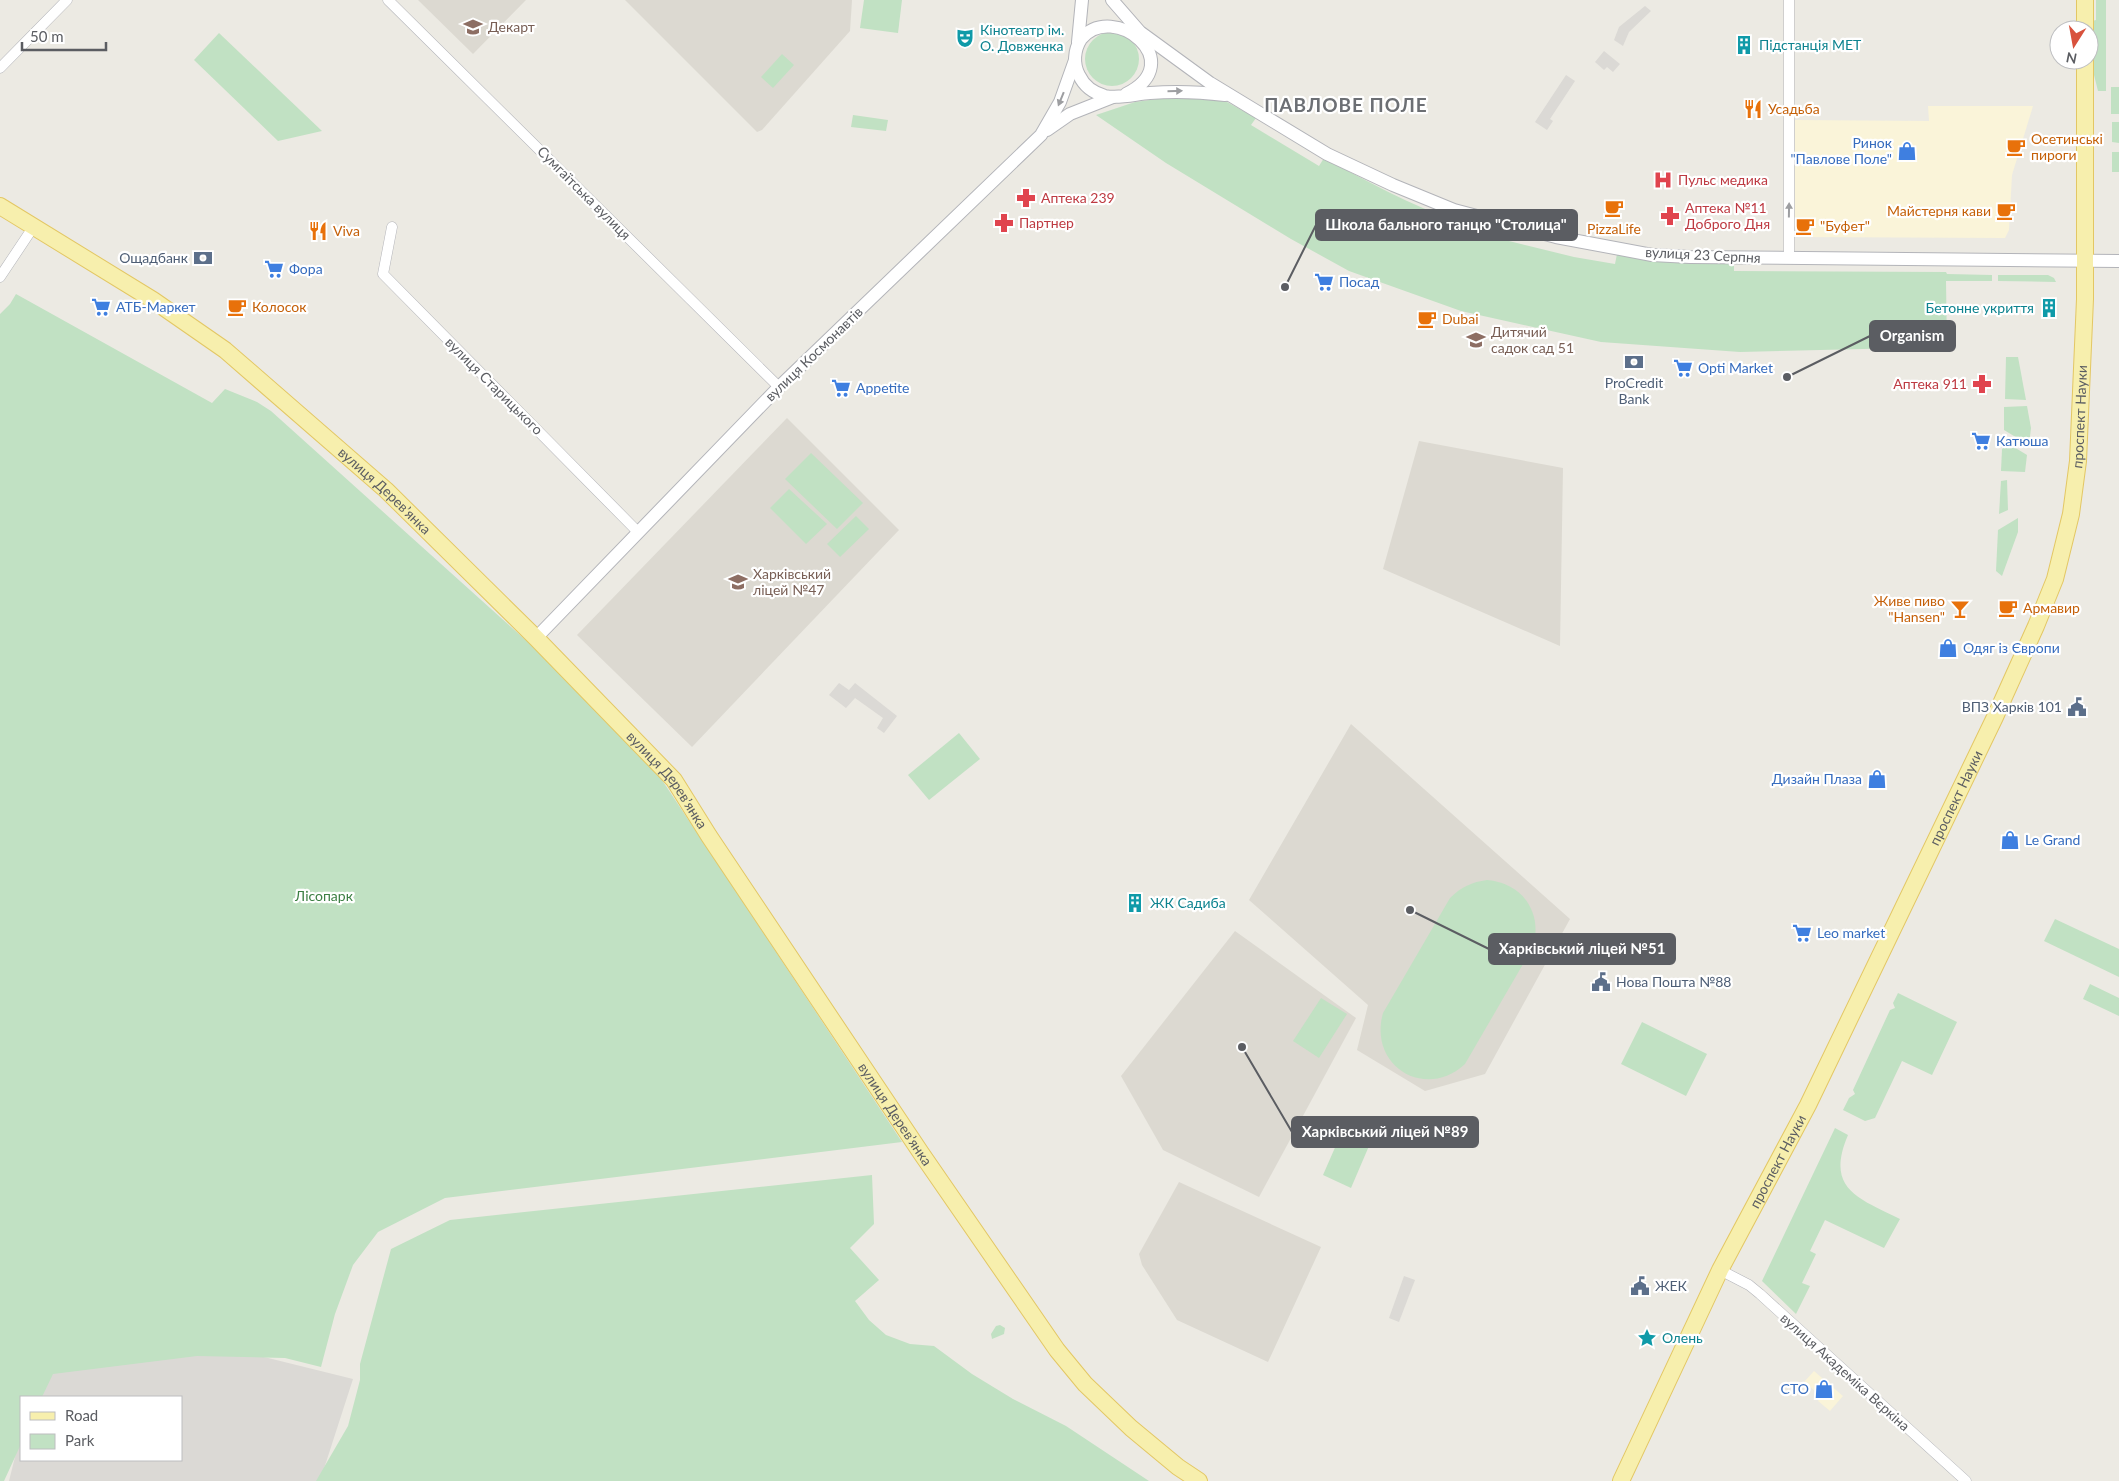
<svg xmlns="http://www.w3.org/2000/svg" width="2119" height="1481" viewBox="0 0 2119 1481" font-family="Lato,sans-serif">
<style>
.commercial{fill:#faf4d9}
.industrial{fill:#dbd9d5}
.education{fill:#dcd9d1}
.green{fill:#c1e1c3}
.lines{fill:none;stroke-linecap:round;stroke-linejoin:round}
.minor-casing{stroke:#b3b4b9;stroke-width:11}
.tertiary-casing{stroke:#b3b4b9;stroke-width:14}
.primary-casing{stroke:#e3c764;stroke-width:18}
.minor{stroke:#fff;stroke-width:10}
.tertiary{stroke:#fff;stroke-width:12}
.primary{stroke:#f7efad;stroke-width:16}
.oneway{fill:#9d9ea1}
.labels{text-anchor:middle;stroke-width:4.5;stroke-linejoin:round;paint-order:stroke}
.education-label{font-size:14px;fill:#785e54;stroke:#fff;text-anchor:start}
.culture-label{font-size:14px;fill:#0d838f;stroke:#fff;text-anchor:start}
.food-label{font-size:14px;fill:#c56008;stroke:#fff;text-anchor:start}
.shop-label{font-size:14px;fill:#366cbe;stroke:#fff;text-anchor:start}
.health-label{font-size:14px;fill:#be3a42;stroke:#fff;text-anchor:start}
.street-label{font-size:14px;fill:#5b5d62;stroke:#fff}
.service-label{font-size:14px;fill:#4e5e75;stroke:#fff;text-anchor:end}
.park-label{font-size:14px;fill:#3c7f43;stroke:#fff}
.district-label{font-size:19px;font-weight:bold;letter-spacing:1px;fill:#6c6f74;stroke:#fff}
.leader{fill:none;stroke:#5b5d62;stroke-width:2}
.callout-dot{fill:#5b5d62;stroke:#fff;stroke-width:2}
.callout{fill:#5b5d62;stroke:#5b5d62;stroke-width:2}
.callout-label{font-size:15px;text-anchor:middle;font-weight:bold;fill:#fff}
</style>
<rect width="100%" height="100%" fill="#eceae3"/>
<g class="commercial">
<polygon points="1928,106 2033,106 2012,175 2009,230 2005,238 1795,237 1795,120 1929,121"/>
<polygon points="1814,1371 1843,1396 1830,1411 1818,1401 1821,1396 1804,1382"/>
</g>
<g class="industrial">
<polygon points="1645,6 1651,11 1629,32 1623,46 1614,40 1619,27"/>
<polygon points="1604,51 1620,64 1613,72 1607,67 1604,70 1595,62"/>
<polygon points="1566,75 1575,81 1550,119 1553,121 1547,130 1535,122"/>
<polygon points="839,683 849,690 855,683 897,716 884,733 877,728 883,718 855,698 846,708 829,695"/>
<polygon points="1404,1276 1415,1280 1399,1322 1389,1318"/>
<polygon points="98,1316 353,1379 320,1481 9,1481 21,1433 21,1460 181,1460 181,1397 30,1397"/>
</g>
<g class="education">
<polygon points="418,0 526,0 473,54"/>
<polygon points="625,0 852,0 850,31 762,130 757,132"/>
<polygon points="787,418 899,530 692,747 577,635"/>
<polygon points="1419,441 1563,468 1560,646 1383,569"/>
<polygon points="1351,724 1570,919 1485,1074 1425,1091 1357,1050 1368,1005 1249,900"/>
<polygon points="1235,931 1356,1018 1259,1197 1163,1150 1121,1076"/>
<polygon points="1179,1182 1321,1247 1268,1362 1177,1320 1142,1265 1139,1254"/>
</g>
<g class="green">
<polygon points="864,0 902,0 898,33 860,28"/>
<polygon points="2096,0 2106,0 2106,91 2098,91 2092,67 2092,21 2096,20"/>
<circle cx="1112" cy="59" r="27"/>
<polygon points="219,33 322,131 278,141 194,60"/>
<polygon points="782,54 794,65 773,88 761,77"/>
<rect x="2111" y="87" width="8" height="27"/>
<path d="M 1172,97 L 1210,99 L 1227,102 L 1256,118 L 1251,125 L 1319,166 L 1324,158 C 1367,181 1411,206 1457,221 C 1470,225 1485,227 1499,230 L 1497,238 L 1574,257 L 1615,264 L 1617,254 L 1734,262 L 1734,271 L 1946,272 L 1947,274 L 1992,275 L 1992,281 L 1946,281 L 1947,347 L 1740,352 L 1601,342 L 1461,311 L 1349,271 L 1291,239 L 1166,163 L 1096,115 L 1135,102 Z"/>
<polygon points="853,115 888,120 886,131 851,127"/>
<polygon points="2112,122 2119,122 2119,143 2112,142"/>
<rect x="2112" y="152" width="7" height="20"/>
<polygon points="1998,275 2048,275 2054,278 2056,282 1998,281"/>
<polygon points="16,294 212,403 225,389 257,402 271,411 540,653 656,771 902,1142 445,1198 378,1232 353,1265 335,1314 321,1367 285,1358 197,1356 53,1374 42,1397 21,1397 21,1444 4,1481 0,1481 0,314 10,304"/>
<polygon points="2006,357 2018,357 2026,400 2005,399"/>
<polygon points="2027,406 2031,428 2029,445 2004,430 2004,407"/>
<polygon points="2009,444 2027,455 2025,472 2001,471 2002,449"/>
<polygon points="811,453 863,503 837,529 785,479"/>
<polygon points="2007,480 2008,510 1999,514 2001,481"/>
<polygon points="789,489 827,524 806,544 770,508"/>
<polygon points="856,516 869,529 840,557 827,544"/>
<polygon points="2018,518 2018,532 2002,576 1996,571 1998,530"/>
<polygon points="959,733 980,759 929,800 908,775"/>
<path d="M 1487,880 C 1523,883 1543,913 1533,947 L 1465,1064 C 1425,1101 1368,1066 1383,1013 L 1450,898 C 1461,887 1472,882 1487,880 Z"/>
<polygon points="2055,919 2119,949 2119,977 2044,941"/>
<polygon points="2090,984 2119,998 2119,1016 2083,999"/>
<polygon points="1898,993 1957,1022 1932,1075 1902,1061 1875,1118 1865,1121 1843,1110 1849,1098 1855,1094 1853,1090 1890,1010 1895,1008 1893,1003"/>
<polygon points="1321,998 1347,1014 1319,1058 1293,1041"/>
<polygon points="1642,1022 1707,1054 1686,1096 1621,1064"/>
<polygon points="1344,1127 1372,1139 1351,1188 1323,1175"/>
<path d="M 1835,1128 L 1848,1135 C 1825,1189 1858,1198 1900,1219 L 1884,1248 L 1825,1220 L 1810,1251 L 1816,1254 L 1802,1283 L 1810,1286 L 1796,1314 L 1762,1281 Z"/>
<polygon points="872,1175 874,1224 850,1248 879,1280 855,1301 869,1320 886,1335 910,1344 934,1346 972,1374 1013,1399 1066,1426 1149,1481 316,1481 348,1426 360,1380 360,1364 391,1249 450,1220"/>
<polygon points="1000,1325 1005,1328 1004,1334 992,1339 991,1334 996,1326"/>
</g>
<g class="lines">
<g class="minor-casing">
<g id="minor">
<polyline points="388,0 779,387"/>
<polyline points="1789,0 1789,258"/>
<polyline points="0,68 67,0"/>
<polyline points="392,227 383,274 638,532"/>
<polyline points="0,277 34,226"/>
<polyline points="1720,1270 1749,1285 1760,1294 1966,1481"/>
</g>
</g>
<g class="tertiary-casing">
<g id="tertiary">
<polyline points="1112,0 1140,32 1210,83 1327,154 1393,185 1454,210 1556,237 1652,255 1690,257 2119,261"/>
<polyline points="1078,42 1082,0"/>
<path d="M 1126,94 C 1191,62 1113,0 1081,39 C 1074,50 1073,64 1079,75 C 1084,86 1094,93 1105,96 C 1119,99 1136,94 1150,93 C 1176,91 1200,92 1225,95"/>
<polyline points="1047,130 1070,114 1113,97"/>
<polyline points="536,638 779,387 1041,135 1060,102 1075,60"/>
</g>
</g>
<g class="primary-casing">
<g id="primary">
<polyline points="2085,0 2085,30"/>
<path id="s1" d="M 0,206 L 153,300 L 225,350 L 386,490 L 536,638 L 674,780 L 709,836 L 921,1153 L 1057,1350 L 1085,1384 L 1131,1428 L 1178,1467 L 1199,1481"/>
<path id="s2" d="M 1621,1481 L 1720,1270 L 1808,1105 L 1995,717 L 2036,626 L 2055,579 L 2071,514 L 2078,461 L 2085,299 L 2085,60"/>
</g>
</g>
<use href="#minor" class="minor"/>
<use href="#tertiary" class="tertiary"/>
<use href="#primary" class="primary"/>
</g>
<defs><path id="oneway-solid" d="M-6-.8H1V-3.2L6.5 0L1 3.2V.8H-6Z" transform="scale(1.25)"/></defs>
<g class="oneway">
<use href="#oneway-solid" transform="translate(1175 91) rotate(-1)"/>
<use href="#oneway-solid" transform="translate(1061 99) rotate(112)"/>
<use href="#oneway-solid" transform="translate(1789 210) rotate(-89)"/>
</g>
<defs>
<g id="school-bare" transform="scale(1.5)"><path d="M0-5L7-2L0 1L-7-2ZM-4 1L0 2.5L4 1V4Q0 6-4 4Z" fill="#8d6e63" stroke="#fff" stroke-width="2.5" paint-order="stroke"/></g>
<g id="theatre-bare" transform="scale(1.5)"><path d="M-5-5.5Q0-4 5-5.5V0Q5 5 0 6Q-5 5-5 0ZM-3.3-2.5H-1v1.5H-3.3ZM1-2.5H3.3v1.5H1ZM-2.8 1Q0 5.5 2.8 1Z" fill="#0f9aa8" stroke="#fff" stroke-width="2.5" paint-order="stroke"/></g>
<g id="building-bare" transform="scale(1.5)"><path d="M-4-6H4V6H1V3H-1V6H-4ZM-2.5-4.3h1.7v1.8h-1.7ZM.8-4.3h1.7v1.8H.8ZM-2.5-1h1.7V.8h-1.7ZM.8-1h1.7V.8H.8Z" fill="#0f9aa8" stroke="#fff" stroke-width="2.5" paint-order="stroke"/></g>
<g id="restaurant-bare" transform="scale(1.5)"><path d="M-5-6h1v4h1v-4h1v4h1v-4h1v5L-1.5 .5V6h-2V.5L-5-1ZM5-6V6H3V1.5H1.5Q1.5-4 5-6Z" fill="#e8710a" stroke="#fff" stroke-width="2.5" paint-order="stroke"/></g>
<g id="cafe-bare" transform="scale(1.5)"><path d="M-5.5-4.5H6V0H3Q3 3.5 0 3.5H-2.5Q-5.5 3.5-5.5 0ZM3-3.2v2h1.7v-2ZM-6 4.5H4V6H-6Z" fill="#e8710a" stroke="#fff" stroke-width="2.5" paint-order="stroke"/></g>
<g id="shop-bare" transform="scale(1.5)"><path d="M-5-2.5h2.3a2.7 3.5 0 0 1 5.4 0H5L5.5 6h-11ZM-1.5-2.5h3a1.5 2.3 0 0 0-3 0Z" fill="#3f7fe0" stroke="#fff" stroke-width="2.5" paint-order="stroke"/></g>
<g id="hospital-bare" transform="scale(1.5)"><path d="M-5-5h3v3.5h4V-5h3V5h-3V1.5h-4V5h-3Z" fill="#e0444e" stroke="#fff" stroke-width="2.5" paint-order="stroke"/></g>
<g id="pharmacy-bare" transform="scale(1.5)"><path d="M-2-6h4v4h4v4h-4v4h-4v-4h-4v-4h4Z" fill="#e0444e" stroke="#fff" stroke-width="2.5" paint-order="stroke"/></g>
<g id="bank-bare" transform="scale(1.5)"><path d="M-6-4H6V4H-6ZM0-2.3a2.3 2.3 0 1 0 0 4.6a2.3 2.3 0 1 0 0-4.6Z" fill="#5c6f8a" stroke="#fff" stroke-width="2.5" paint-order="stroke"/></g>
<g id="supermarket-bare" transform="scale(1.5)"><path d="M-6-5.5h2.5l.6 2H6L4.5 2H-2.5L-4.4-4H-6ZM-1.5 3.2a1.3 1.3 0 1 0 .1 0ZM3 3.2a1.3 1.3 0 1 0 .1 0Z" fill="#3f7fe0" stroke="#fff" stroke-width="2.5" paint-order="stroke"/></g>
<g id="bar-bare" transform="scale(1.5)"><path d="M-6-5H6L.8 .8V4.5H3.5V6h-7V4.5H-.8V.8Z" fill="#e8710a" stroke="#fff" stroke-width="2.5" paint-order="stroke"/></g>
<g id="civic-bare" transform="scale(1.5)"><path d="M-.6-6.5H3V-4.5H.6V-3L4-1V1h2V6H-6V1h2V-1L-.6-3ZM-1.2 2.5V6h2.4V2.5Z" fill="#5c6f8a" stroke="#fff" stroke-width="2.5" paint-order="stroke"/></g>
<g id="sight-bare" transform="scale(1.5)"><path d="M0-6L1.8-2.2L6-1.7L2.9 1.2L3.7 5.4L0 3.3L-3.7 5.4L-2.9 1.2L-6-1.7L-1.8-2.2Z" fill="#0f9aa8" stroke="#fff" stroke-width="2.5" paint-order="stroke"/></g>
</defs>
<g fill-rule="evenodd">
<use href="#school-bare" x="473" y="27"/>
<use href="#theatre-bare" x="965" y="38"/>
<use href="#building-bare" x="1744" y="45"/>
<use href="#restaurant-bare" x="1753" y="109"/>
<use href="#cafe-bare" x="2016" y="147"/>
<use href="#shop-bare" x="1907" y="151"/>
<use href="#hospital-bare" x="1663" y="180"/>
<use href="#pharmacy-bare" x="1026" y="198"/>
<use href="#cafe-bare" x="1614" y="208"/>
<use href="#cafe-bare" x="2006" y="211"/>
<use href="#pharmacy-bare" x="1670" y="216"/>
<use href="#pharmacy-bare" x="1004" y="223"/>
<use href="#cafe-bare" x="1805" y="226"/>
<use href="#restaurant-bare" x="318" y="231"/>
<use href="#bank-bare" x="203" y="258"/>
<use href="#supermarket-bare" x="274" y="269"/>
<use href="#supermarket-bare" x="1324" y="282"/>
<use href="#supermarket-bare" x="101" y="307"/>
<use href="#cafe-bare" x="237" y="307"/>
<use href="#building-bare" x="2049" y="308"/>
<use href="#cafe-bare" x="1427" y="319"/>
<use href="#school-bare" x="1476" y="340"/>
<use href="#bank-bare" x="1634" y="362"/>
<use href="#supermarket-bare" x="1683" y="368"/>
<use href="#pharmacy-bare" x="1982" y="384"/>
<use href="#supermarket-bare" x="841" y="388"/>
<use href="#supermarket-bare" x="1981" y="441"/>
<use href="#school-bare" x="738" y="582"/>
<use href="#cafe-bare" x="2008" y="608"/>
<use href="#bar-bare" x="1960" y="609"/>
<use href="#shop-bare" x="1948" y="648"/>
<use href="#civic-bare" x="2077" y="707"/>
<use href="#shop-bare" x="1877" y="779"/>
<use href="#shop-bare" x="2010" y="840"/>
<use href="#building-bare" x="1135" y="903"/>
<use href="#supermarket-bare" x="1802" y="933"/>
<use href="#civic-bare" x="1601" y="982"/>
<use href="#civic-bare" x="1640" y="1286"/>
<use href="#sight-bare" x="1647" y="1338"/>
<use href="#shop-bare" x="1824" y="1389"/>
</g>
<g class="labels">
<g class="education-label">
<text x="488" y="32">Декарт</text>
<text x="1491" y="337">Дитячий<tspan x="1491" dy="16">садок сад 51</tspan></text>
<text x="753" y="579">Харківський<tspan x="753" dy="16">ліцей №47</tspan></text>
</g>
<g class="culture-label">
<text x="980" y="35">Кінотеатр ім.<tspan x="980" dy="16">О. Довженка</tspan></text>
<text x="1759" y="50">Підстанція МЕТ</text>
<text x="2034" y="313" text-anchor="end">Бетонне укриття</text>
<text x="1150" y="908">ЖК Садиба</text>
<text x="1662" y="1343">Олень</text>
</g>
<g class="food-label">
<text x="1768" y="114">Усадьба</text>
<text x="2031" y="144">Осетинські<tspan x="2031" dy="16">пироги</tspan></text>
<text x="1991" y="216" text-anchor="end">Майстерня кави</text>
<text x="1820" y="231">"Буфет"</text>
<text x="1614" y="234" text-anchor="middle">PizzaLife</text>
<text x="333" y="236">Viva</text>
<text x="252" y="312">Колосок</text>
<text x="1442" y="324">Dubai</text>
<text x="1945" y="606" text-anchor="end">Живе пиво<tspan x="1945" dy="16">"Hansen"</tspan></text>
<text x="2023" y="613">Армавир</text>
</g>
<g class="shop-label">
<text x="1892" y="148" text-anchor="end">Ринок<tspan x="1892" dy="16">"Павлове Поле"</tspan></text>
<text x="289" y="274">Фора</text>
<text x="1339" y="287">Посад</text>
<text x="116" y="312">АТБ-Маркет</text>
<text x="1698" y="373">Opti Market</text>
<text x="856" y="393">Appetite</text>
<text x="1996" y="446">Катюша</text>
<text x="1963" y="653">Одяг із Європи</text>
<text x="1862" y="784" text-anchor="end">Дизайн Плаза</text>
<text x="2025" y="845">Le Grand</text>
<text x="1817" y="938">Leo market</text>
<text x="1809" y="1394" text-anchor="end">СТО</text>
</g>
<g class="health-label">
<text x="1678" y="185">Пульс медика</text>
<text x="1041" y="203">Аптека 239</text>
<text x="1685" y="213">Аптека №11<tspan x="1685" dy="16">Доброго Дня</tspan></text>
<text x="1019" y="228">Партнер</text>
<text x="1967" y="389" text-anchor="end">Аптека 911</text>
</g>
<g class="street-label">
<text transform="translate(584 193) rotate(45)" y="5">Сумгаїтська вулиця</text>
<text transform="translate(1703 255) rotate(3)" y="5">вулиця 23 Серпня</text>
<text transform="translate(814 354) rotate(-44)" y="5">вулиця Космонавтів</text>
<text transform="translate(494 386) rotate(45)" y="5">вулиця Старицького</text>
<text dy="5" stroke="none"><textPath href="#s2" startOffset="1166">проспект Науки</textPath></text>
<text dy="5" stroke="none"><textPath href="#s1" startOffset="480">вулиця Дерев’янка</textPath></text>
<text dy="5" stroke="none"><textPath href="#s1" startOffset="885">вулиця Дерев’янка</textPath></text>
<text dy="5" stroke="none"><textPath href="#s2" startOffset="761">проспект Науки</textPath></text>
<text dy="5" stroke="none"><textPath href="#s1" startOffset="1290">вулиця Дерев’янка</textPath></text>
<text dy="5" stroke="none"><textPath href="#s2" startOffset="356">проспект Науки</textPath></text>
<text transform="translate(1845 1372) rotate(42)" y="5">вулиця Академіка Вєркіна</text>
</g>
<g class="service-label">
<text x="188" y="263">Ощадбанк</text>
<text x="1634" y="388" text-anchor="middle">ProCredit<tspan x="1634" dy="16">Bank</tspan></text>
<text x="2062" y="712">ВПЗ Харків 101</text>
<text x="1616" y="987" text-anchor="start">Нова Пошта №88</text>
<text x="1655" y="1291" text-anchor="start">ЖЕК</text>
</g>
<g class="park-label">
<text x="324" y="901">Лісопарк</text>
</g>
<g class="district-label">
<text x="1346" y="112">ПАВЛОВЕ ПОЛЕ</text>
</g>
</g>
<path class="leader" d="M1285 287L1316 225M1787 377L1870 336M1410 910L1489 949M1242 1047L1292 1132"/>
<g class="callout-dot">
<circle cx="1285" cy="287" r="5"/>
<circle cx="1787" cy="377" r="5"/>
<circle cx="1410" cy="910" r="5"/>
<circle cx="1242" cy="1047" r="5"/>
</g>
<g class="callout">
<rect x="1316" y="210" width="261" height="30" rx="5"/>
<rect x="1870" y="321" width="85" height="30" rx="5"/>
<rect x="1489" y="934" width="186" height="30" rx="5"/>
<rect x="1292" y="1117" width="186" height="30" rx="5"/>
</g>
<g class="callout-label">
<text x="1446" y="230">Школа бального танцю "Столица"</text>
<text x="1912" y="341">Organism</text>
<text x="1582" y="954">Харківський ліцей №51</text>
<text x="1385" y="1137">Харківський ліцей №89</text>
</g>
<rect x="20" y="1396" width="162" height="65" fill="#ffffff" stroke="#bdbec0"/>
<rect x="30" y="1412" width="25" height="8" fill="#f7efad" stroke="#bdbec0"/>
<text x="65" y="1421" font-size="15" fill="#5b5d62">Road</text>
<rect x="30" y="1434" width="25" height="15" fill="#c1e1c3" stroke="#bdbec0"/>
<text x="65" y="1446" font-size="15" fill="#5b5d62">Park</text>
<g transform="translate(2074 45) rotate(191)"><circle r="24" fill="#ffffff" stroke="#bdbec0"/>
<path d="M0-4L9 19L0 12L-9 19Z" fill="#d8523d"/>
<text y="-8" font-size="14" font-weight="bold" text-anchor="middle" fill="#5b5d62">N</text>
</g>
<path d="M22 42v8h84v-8" fill="none" stroke="#5b5d62" stroke-width="2.5"/>
<text x="30" y="42" font-size="15" fill="#5b5d62" stroke="#ffffff" stroke-width="4" paint-order="stroke">50 m</text>
</svg>
